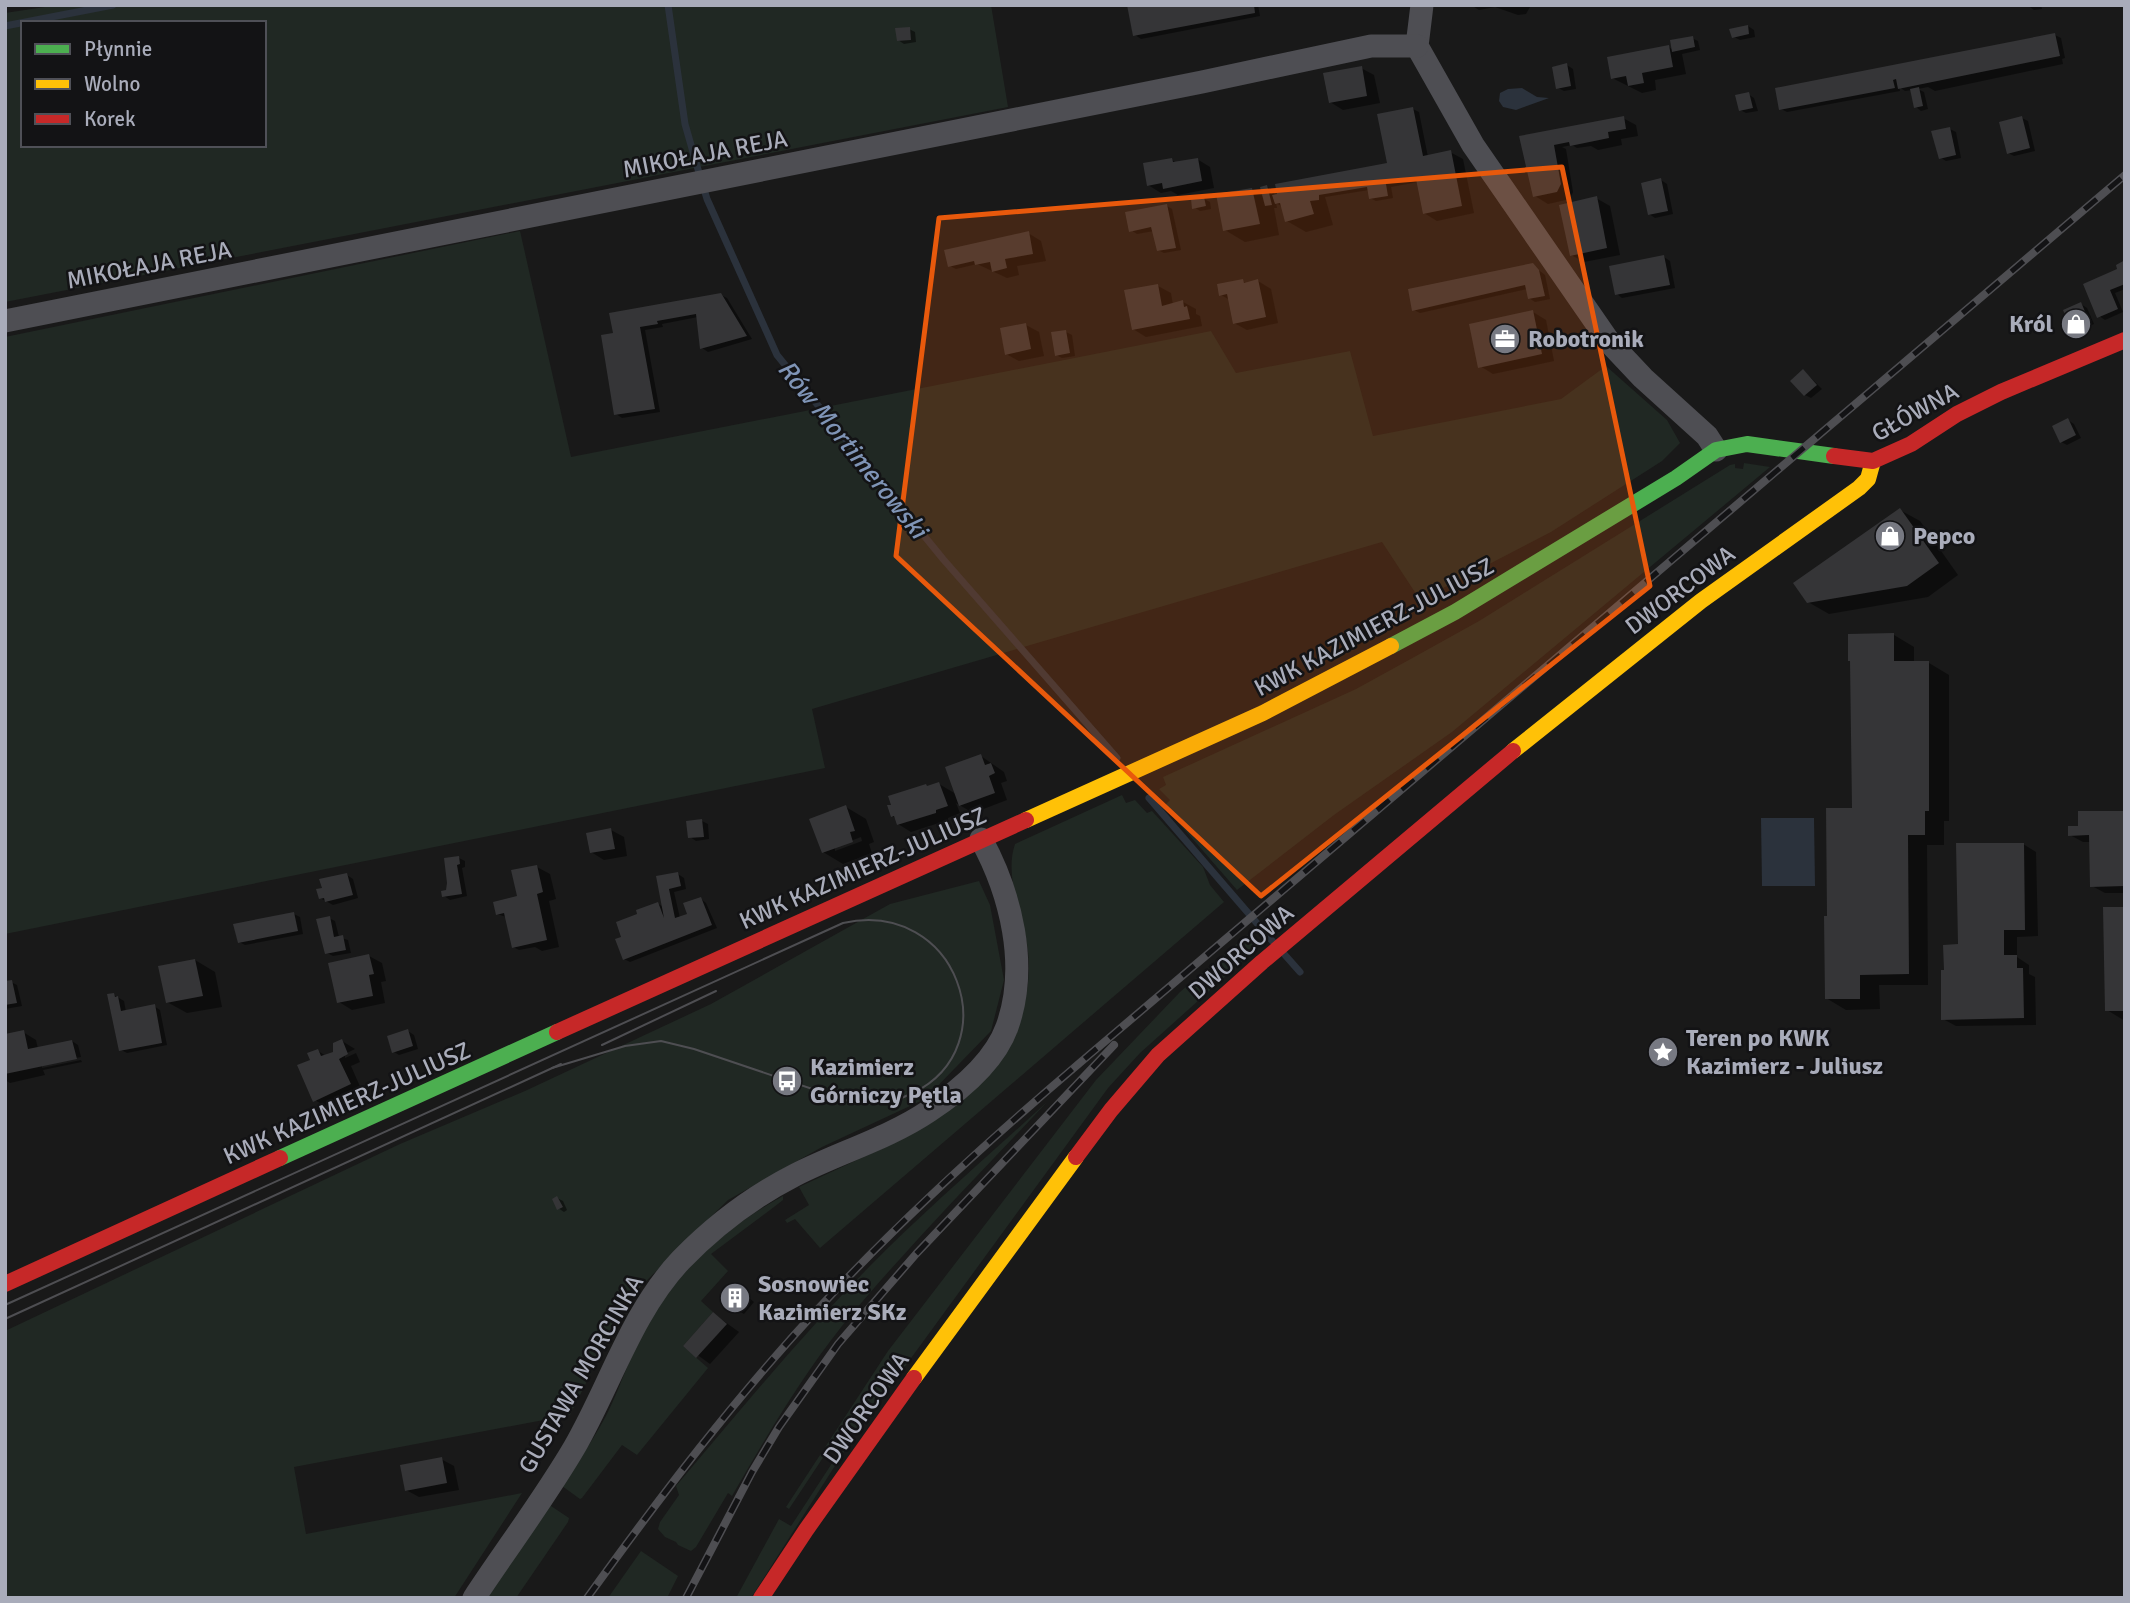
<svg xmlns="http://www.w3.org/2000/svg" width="2130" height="1603" viewBox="0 0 2130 1603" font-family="Signika,sans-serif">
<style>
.green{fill:#202823;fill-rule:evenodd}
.water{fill:#2b323c}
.shadow{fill:#0007;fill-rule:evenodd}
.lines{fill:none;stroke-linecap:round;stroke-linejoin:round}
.stream{stroke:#2b323c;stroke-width:7}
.building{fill:#353537}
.street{stroke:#4e4e53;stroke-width:23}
.fast{stroke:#4caf50;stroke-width:16}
.slow{stroke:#ffc107;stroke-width:16}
.jam{stroke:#c62828;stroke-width:16}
.tram{stroke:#4e4e52;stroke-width:2}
.rail-casing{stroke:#4e4e52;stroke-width:8}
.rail{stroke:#131315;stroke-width:5;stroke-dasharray:16;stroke-linecap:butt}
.marked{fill:#e8590c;fill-opacity:0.2;stroke:#e8590c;stroke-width:5;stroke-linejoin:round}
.labels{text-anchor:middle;stroke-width:5;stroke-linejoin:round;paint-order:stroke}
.street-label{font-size:24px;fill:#a9acba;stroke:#131315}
.poi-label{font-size:24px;font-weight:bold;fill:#a9acba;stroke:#131315;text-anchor:start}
.water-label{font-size:26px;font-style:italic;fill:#7f94b6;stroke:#131315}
</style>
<rect width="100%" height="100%" fill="#191919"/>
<g class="green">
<path d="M 58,5 L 991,5 L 1008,107 L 5,302 L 5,13 ZM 23,23 L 264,23 L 264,145 L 23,145 Z"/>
<polygon points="520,231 571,457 1211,331 1236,373 1350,351 1373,436 1561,399 1606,366 1667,420 1680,443 1662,461 1551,532 1420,600 1382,542 812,709 825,768 5,934 5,337"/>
<polygon points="1744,463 1770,467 1452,732 1334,815 1237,890 1164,806 1170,800 1159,789 1166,785 1163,777 1356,689 1416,656 1479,621 1730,465 1735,464 1735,468 1743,469"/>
<path d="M 1122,795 L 1126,803 L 1135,800 L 1147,813 L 1152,811 L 1203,867 L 1210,885 L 1224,902 L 820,1248 L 795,1219 L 787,1223 L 785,1220 L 809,1205 L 799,1187 L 900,1140 L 1016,1034 C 1026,1005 1032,975 1027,944 C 1022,911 1004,877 1015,844 Z"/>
<polygon points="979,881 990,905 1004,980 991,1031 925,1099 822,1147 728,1200 628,1299 570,1415 294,1467 306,1534 522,1493 454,1598 5,1598 5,1331 400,1144 525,1091 711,1004 890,904"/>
<polygon points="1251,932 1259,942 1247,957 1140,1053 1108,1088 855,1435 836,1438 789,1509 786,1507 888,1351 1096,1080 1180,992"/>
<path d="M 1047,1102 C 978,1176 906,1248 842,1326 C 800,1379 766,1437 732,1496 L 728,1493 L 696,1547 L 691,1551 L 678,1545 L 676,1542 L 665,1537 L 658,1529 L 660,1522 L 679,1495 L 676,1486 C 738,1413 799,1338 867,1269 C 924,1211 987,1157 1047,1102 Z"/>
<path d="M 783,1196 L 783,1200 L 774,1207 L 711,1254 L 728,1271 L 701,1301 L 713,1312 L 683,1346 L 708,1368 L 637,1455 L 622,1445 L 582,1498 L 580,1499 L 562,1486 C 577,1463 594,1439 607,1414 C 622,1384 631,1351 649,1322 C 680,1268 729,1225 783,1196 Z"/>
<polygon points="845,1450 751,1598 736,1598 779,1519 791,1526 840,1451"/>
<polygon points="548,1504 569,1518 568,1522 516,1598 486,1598"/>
<polygon points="641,1551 678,1576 667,1598 608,1598"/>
</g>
<g class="water">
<polygon points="1522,88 1537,97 1549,98 1516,110 1503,107 1499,101 1500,93 1508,89"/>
<polygon points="1761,818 1814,818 1815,886 1762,886"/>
</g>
<g class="shadow">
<polygon points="1129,5 1258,5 1260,16 1141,39 1135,35"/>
<polygon points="1471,5 1537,5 1537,6 1530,7 1526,14 1518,15 1495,7 1479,10"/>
<polygon points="2027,5 2041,5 2042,9 2034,10"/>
<polygon points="1748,26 1754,30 1755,37 1740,40 1734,37"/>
<polygon points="909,29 915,32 916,42 904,44 898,40"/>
<polygon points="2055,35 2061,38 2065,58 2062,59 2063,64 1935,91 1928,87 1918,89 1924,92 1928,109 1921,111 1916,107 1912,90 1905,91 1899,87 1900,91 1787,112 1781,109"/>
<polygon points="1692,38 1698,41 1700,50 1682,54 1686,74 1655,80 1656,90 1642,93 1612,78 1669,47 1673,50"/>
<polygon points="1567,65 1573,69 1576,89 1564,91 1558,88"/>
<polygon points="1361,68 1374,75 1380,103 1343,110 1330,102"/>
<polygon points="1748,94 1754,98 1758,111 1746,113 1740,110"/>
<polygon points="1413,109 1419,112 1428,157 1450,152 1463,159 1474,213 1437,221 1424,213 1418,182 1391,187 1393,198 1376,201 1370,198 1369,190 1325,197 1333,225 1306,232 1287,221 1283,207 1276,203 1277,208 1274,208 1279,235 1245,242 1225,230 1252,190 1265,197 1267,187 1273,190 1275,196 1389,164"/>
<polygon points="1623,118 1636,125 1638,136 1621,139 1622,145 1598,150 1591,146 1577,148 1572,145 1562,147 1566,149 1573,192 1570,199 1548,204 1535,196 1521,137"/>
<polygon points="2022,118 2028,121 2035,151 2014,156 2008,153"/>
<polygon points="1950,129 1956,132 1961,158 1946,161 1941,158"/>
<polygon points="1197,159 1210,167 1214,188 1178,195 1171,191 1161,193 1148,185 1172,160 1177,163"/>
<polygon points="1661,180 1667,184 1673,214 1655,218 1649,214"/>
<polygon points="1596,198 1610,206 1620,255 1584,262 1571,255"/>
<polygon points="1204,199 1210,202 1211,209 1200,211 1194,207"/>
<polygon points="1167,206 1172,209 1181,250 1164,253 1158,250 1154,231 1137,234 1131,230"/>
<polygon points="1028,233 1041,241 1046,261 1017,266 1019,275 1007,278 977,264 956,269 950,266"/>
<polygon points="1664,257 1670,261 1675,288 1622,298 1617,294"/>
<polygon points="2125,262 2125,289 2115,293 2123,312 2105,320 2099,316 2085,285 2119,270"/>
<polygon points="1532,265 1545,275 1550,299 1535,302 1529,298 1527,289 1420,313 1414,310"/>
<polygon points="1242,281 1247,284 1258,281 1271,289 1278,323 1247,330 1234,323 1230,300 1221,295"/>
<polygon points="1158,286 1171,293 1173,305 1183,302 1196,309 1196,314 1200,316 1202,326 1146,337 1133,329"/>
<polygon points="721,295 727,298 752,339 708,352 702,348 698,317 662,324 663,327 645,330 660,412 622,418 616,414 615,334"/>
<polygon points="2081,304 2087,308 2094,324 2078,331 2072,328"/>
<polygon points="1533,312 1546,320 1554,361 1493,374 1480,366"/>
<polygon points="1026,325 1039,332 1044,356 1019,361 1006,354"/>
<polygon points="1066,332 1072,335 1075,356 1062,358 1056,355"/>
<polygon points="1804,371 1822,389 1811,398 1805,395"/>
<polygon points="2068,420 2074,424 2081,438 2067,445 2061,442"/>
<polygon points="1900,510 1920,521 1958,575 1928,597 1829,614 1808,602"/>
<polygon points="1894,635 1914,647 1914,663 1929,663 1949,675 1949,821 1944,821 1944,845 1927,845 1928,985 1879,985 1880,1009 1846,1010 1826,998 1829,918"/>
<polygon points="981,756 1004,772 1007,781 1001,783 1007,800 973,813 956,803 960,813 948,818 948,820 911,832 898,824 897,819 892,816 928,787 939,784 956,794"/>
<path d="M 846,807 L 866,819 L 874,842 L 869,844 L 872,853 L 843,864 L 823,852 ZM 861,837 L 862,841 L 835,851 L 835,847 Z"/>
<polygon points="2125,813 2125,893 2105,893 2092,886 2091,842 2083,842 2070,835 2079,827"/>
<polygon points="702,821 708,824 709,839 696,841 690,837"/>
<polygon points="611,830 624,837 627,856 604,860 591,852"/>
<polygon points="2023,844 2036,852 2038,936 2017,937 2017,957 2029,965 2029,974 2035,977 2036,1025 1956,1026 1943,1019 1945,971"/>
<polygon points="459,858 465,861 465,867 462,868 467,896 450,900 444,896 448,891"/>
<polygon points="537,867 550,874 556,899 549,901 559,947 542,951 535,947 519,950 513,947 506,917 497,914 516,898"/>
<polygon points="678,874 684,878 686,889 674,892 680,918 690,915 701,899 706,903 717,928 630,962 624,959 623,938 639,915 658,904 664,907 658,878"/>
<polygon points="347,875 353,879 358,898 333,905 320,898"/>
<polygon points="2125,909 2125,1021 2107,1010"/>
<polygon points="294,914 300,917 303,934 245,945 239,942"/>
<polygon points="329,918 335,921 339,937 348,940 351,953 333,956 327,953"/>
<polygon points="369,956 382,963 386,981 381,982 385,1003 352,1010 339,1002"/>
<polygon points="195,960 215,972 222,1007 187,1013 167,1002"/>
<polygon points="11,982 17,985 22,1006 5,1009 5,983"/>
<polygon points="114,995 124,1001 126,1012 154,1006 160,1010 167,1045 127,1053 121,1050"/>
<polygon points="408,1031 414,1035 418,1049 399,1055 394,1052"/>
<polygon points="23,1032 36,1040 38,1049 72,1041 78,1045 81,1057 42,1064 42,1068 81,1060 82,1062 43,1070 45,1075 10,1083 5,1080 5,1035"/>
<polygon points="342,1041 355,1049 345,1054 345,1058 356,1053 360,1062 351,1066 362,1091 328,1108 315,1100 313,1061 318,1051 326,1056 334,1053"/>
<polygon points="557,1198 563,1201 567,1210 564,1212 558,1208"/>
<polygon points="738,1289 754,1302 744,1314 739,1311"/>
<polygon points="714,1314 739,1332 710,1364 685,1346"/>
<polygon points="441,1459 454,1466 459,1490 419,1497 406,1490"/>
</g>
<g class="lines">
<g class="stream">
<polyline points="668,5 685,124 697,166 707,199 777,355 943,559 1117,758"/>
<polyline points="5,26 113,5"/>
<polyline points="1149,798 1274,943"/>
<polyline points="1285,955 1300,972"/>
</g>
</g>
<g class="building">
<polygon points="1127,5 1254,5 1255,13 1133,36"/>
<polygon points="1748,25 1749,34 1732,38 1729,29"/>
<polygon points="910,27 911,40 897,41 895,28"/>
<polygon points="2055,33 2060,56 1898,89 1896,79 1893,80 1895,88 1779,110 1775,88"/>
<polygon points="1693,36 1695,47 1672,52 1670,40"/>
<polygon points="1669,45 1673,67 1642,73 1644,83 1628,86 1626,76 1611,79 1607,57"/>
<polygon points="1567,63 1571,86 1556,89 1552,67"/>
<polygon points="1362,66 1367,96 1329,103 1323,73"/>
<polygon points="1919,87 1923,106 1914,108 1910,89"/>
<polygon points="1749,92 1753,108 1739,111 1735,95"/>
<polygon points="1413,107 1423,156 1451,150 1462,206 1423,214 1416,179 1386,184 1388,196 1369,199 1367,187 1319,195 1319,200 1310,201 1314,214 1285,222 1280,203 1275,204 1272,195 1277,194 1275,184 1387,163 1377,114"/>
<polygon points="1624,116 1626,129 1608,132 1609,138 1570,146 1569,142 1554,145 1561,184 1557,192 1533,197 1519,136"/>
<polygon points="2022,116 2030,148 2007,154 1999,122"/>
<polygon points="1950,127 1956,155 1939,159 1931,131"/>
<polygon points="1172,158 1173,162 1198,158 1202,181 1163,189 1162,183 1147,186 1143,163"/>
<polygon points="1661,178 1668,211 1648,215 1641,183"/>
<polygon points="1267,185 1272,205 1265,206 1260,187"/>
<polygon points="1252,188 1260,224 1223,231 1216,194"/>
<polygon points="1597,196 1607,248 1570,256 1559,205"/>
<polygon points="1204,197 1206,206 1192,209 1191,199"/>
<polygon points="1167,204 1176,248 1157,251 1151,227 1129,232 1125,212"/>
<polygon points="1029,231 1033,254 1005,259 1007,268 992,272 990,262 975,265 974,261 948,267 944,250"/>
<polygon points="1664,255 1670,285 1615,295 1609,266"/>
<polygon points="2125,260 2125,284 2110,290 2118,309 2097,318 2083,284 2117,269 2116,265"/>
<polygon points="1533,263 1539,270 1545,296 1528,299 1525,285 1412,311 1408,289"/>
<polygon points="1243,279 1244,283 1258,279 1266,317 1233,324 1227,294 1219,296 1217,284"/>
<polygon points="1158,284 1162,306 1183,300 1184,307 1187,306 1190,319 1132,330 1124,290"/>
<polygon points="721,293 747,336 700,349 696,314 657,321 658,324 640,327 655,409 614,415 601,335 613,333 609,313"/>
<polygon points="2081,302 2089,321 2071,329 2063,310"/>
<polygon points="1533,310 1542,354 1478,368 1469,324"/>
<polygon points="1026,323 1031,349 1005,355 1000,328"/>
<polygon points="1066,330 1070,353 1055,356 1051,332"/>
<polygon points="1803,369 1817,385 1804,396 1790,381"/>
<polygon points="2068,418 2076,435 2060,443 2052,426"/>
<polygon points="1900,508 1939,563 1907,586 1807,603 1793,583"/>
<polygon points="1894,633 1894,661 1929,661 1929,811 1925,811 1925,835 1908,835 1909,974 1860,975 1860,999 1825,999 1824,916 1827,916 1826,808 1852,808 1850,661 1848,661 1848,634"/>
<polygon points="981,754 985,765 991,763 995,773 989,776 995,793 959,806 945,767"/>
<polygon points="939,782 948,806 936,810 936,813 897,825 894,816 891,817 887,805 891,805 888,796 926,784 927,786"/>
<polygon points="846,805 855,831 850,832 853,842 822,853 809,819"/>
<polygon points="2078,811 2125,811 2125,886 2090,887 2089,835 2068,836 2068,826 2078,826"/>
<polygon points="702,819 704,837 688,838 686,821"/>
<polygon points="611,828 615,849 590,853 586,833"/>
<polygon points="1956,843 2024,843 2025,930 2004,930 2004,955 2017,955 2017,968 2023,968 2024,1018 1941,1020 1941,970 1944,970 1943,945 1958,944"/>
<polygon points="459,856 460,864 457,865 462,894 442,897 441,891 446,890 447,883 444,858"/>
<polygon points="537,865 543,892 537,894 547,940 512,948 504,913 496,915 493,902 517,896 511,870"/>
<polygon points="678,872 681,886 669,889 675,918 687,914 683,903 701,897 712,925 623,960 615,939 621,937 616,922 637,914 636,910 658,902 664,918 656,876"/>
<polygon points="347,873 353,895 325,902 324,898 319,899 316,889 322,888 319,879"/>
<polygon points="2103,907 2125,907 2125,1011 2105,1011"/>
<polygon points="294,912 298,931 238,943 233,924"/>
<polygon points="330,916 334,937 343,935 346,950 325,954 316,919"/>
<polygon points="369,954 374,974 369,975 373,996 337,1003 328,963"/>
<polygon points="195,959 203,996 166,1003 158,966"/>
<polygon points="12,980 17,1003 5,1005 5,981"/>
<polygon points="114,993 115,997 118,996 121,1011 155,1004 162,1043 119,1051 107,994"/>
<polygon points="408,1029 413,1046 392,1053 387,1036"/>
<polygon points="24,1030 28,1049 72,1040 77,1059 5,1074 5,1034"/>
<polygon points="342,1039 348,1054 339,1059 351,1084 313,1102 297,1065 310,1060 307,1053 318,1049 321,1056 333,1052 333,1043"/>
<polygon points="557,1196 563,1207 557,1210 552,1199"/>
<polygon points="732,1284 749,1298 738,1312 720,1298"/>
<polygon points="713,1312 727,1324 696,1358 683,1346"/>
<polygon points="442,1457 447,1483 405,1491 400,1465"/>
</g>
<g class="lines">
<g class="street">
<polyline points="1422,5 1417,46 1473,145 1610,343 1643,378 1707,436 1716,450"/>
<polyline points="5,321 1202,82 1371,46 1417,46"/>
<path d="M 474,1598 C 507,1548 544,1499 574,1448 C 610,1386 631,1313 681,1260 C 713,1227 754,1196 795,1175 C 838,1153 889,1138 929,1111 C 959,1091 994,1063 1007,1027 C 1029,966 1011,894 981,839"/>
</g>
<g class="fast">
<polyline points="1391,646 1455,612 1676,478 1716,450 1747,444 1834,456"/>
<polyline points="280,1158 557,1032"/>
</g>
<g class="slow">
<polyline points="1513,751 1701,601 1859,488 1868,479 1873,461"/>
<polyline points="1026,820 1263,713 1391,646"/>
<polyline points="914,1378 1076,1157"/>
</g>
<g class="jam">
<polyline points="1834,456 1873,461 1911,444 1957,414 2001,392 2125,340"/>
<polyline points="557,1032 1026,820"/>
<polyline points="1076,1157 1111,1110 1158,1055 1262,962 1513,751"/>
<polyline points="5,1284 280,1158"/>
<polyline points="761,1598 806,1530 914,1378"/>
</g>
<g class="tram">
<polyline points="602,1045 716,991"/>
<path d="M 5,1305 L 843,923 C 957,898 1009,1046 913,1093 C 891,1104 868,1106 845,1100 L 694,1049 L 661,1041 L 625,1046 L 552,1068"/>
<polyline points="5,1319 561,1064"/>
</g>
<g class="rail-casing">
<g id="rail">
<path d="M 587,1598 C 660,1497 734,1399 819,1308 C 901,1219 990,1139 1082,1061 L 2125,175"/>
<polyline points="686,1598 752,1472 779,1427 838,1344 916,1254 1114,1045"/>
</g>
</g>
<use href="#rail" class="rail"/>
</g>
<path class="marked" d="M 1562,167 L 1650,586 L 1261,896 L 896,556 L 939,218 Z"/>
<defs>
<g id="shop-disc" transform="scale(1.575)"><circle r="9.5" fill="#777982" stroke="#131315"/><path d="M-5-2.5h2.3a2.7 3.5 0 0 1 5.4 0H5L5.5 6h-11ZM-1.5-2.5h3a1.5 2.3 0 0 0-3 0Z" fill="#fff"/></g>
<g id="office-disc" transform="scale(1.575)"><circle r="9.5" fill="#777982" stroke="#131315"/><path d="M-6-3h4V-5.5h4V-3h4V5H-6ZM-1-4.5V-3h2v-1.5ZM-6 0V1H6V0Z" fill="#fff"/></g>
<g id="sight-disc" transform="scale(1.575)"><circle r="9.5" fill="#777982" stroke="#131315"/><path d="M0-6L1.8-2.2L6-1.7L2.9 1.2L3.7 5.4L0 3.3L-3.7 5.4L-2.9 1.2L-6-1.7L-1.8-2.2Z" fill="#fff"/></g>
<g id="bus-disc" transform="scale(1.575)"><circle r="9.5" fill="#777982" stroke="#131315"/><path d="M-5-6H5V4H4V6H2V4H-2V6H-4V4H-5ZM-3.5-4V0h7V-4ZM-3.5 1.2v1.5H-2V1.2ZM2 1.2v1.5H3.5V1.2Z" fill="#fff"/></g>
<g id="building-disc" transform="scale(1.575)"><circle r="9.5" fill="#777982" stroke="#131315"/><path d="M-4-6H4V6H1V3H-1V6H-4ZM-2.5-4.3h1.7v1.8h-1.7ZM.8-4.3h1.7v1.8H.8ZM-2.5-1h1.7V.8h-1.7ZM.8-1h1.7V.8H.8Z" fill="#fff"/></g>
</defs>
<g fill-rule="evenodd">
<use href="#shop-disc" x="2076" y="324"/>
<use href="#office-disc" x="1505" y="339"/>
<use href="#shop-disc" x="1890" y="536"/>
<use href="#sight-disc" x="1663" y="1052"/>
<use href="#bus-disc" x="787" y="1081"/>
<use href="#building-disc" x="735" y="1298"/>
</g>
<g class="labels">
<g class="street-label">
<text transform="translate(705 154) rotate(-11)" y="8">MIKOŁAJA REJA</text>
<text transform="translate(149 265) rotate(-11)" y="8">MIKOŁAJA REJA</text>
<text transform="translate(1915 412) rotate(-29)" y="8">GŁÓWNA</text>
<text transform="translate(1680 590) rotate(-37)" y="8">DWORCOWA</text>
<text transform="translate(1374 627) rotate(-28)" y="8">KWK KAZIMIERZ-JULIUSZ</text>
<text transform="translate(863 868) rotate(-24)" y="8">KWK KAZIMIERZ-JULIUSZ</text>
<text transform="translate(1241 952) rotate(-41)" y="8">DWORCOWA</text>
<text transform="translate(347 1103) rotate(-24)" y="8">KWK KAZIMIERZ-JULIUSZ</text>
<text transform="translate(581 1374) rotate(-60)" y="8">GUSTAWA MORCINKA</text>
<text transform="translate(866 1408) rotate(-55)" y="8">DWORCOWA</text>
</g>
<g class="poi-label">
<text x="2053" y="332" text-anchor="end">Król</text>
<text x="1528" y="347">Robotronik</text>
<text x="1913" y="544">Pepco</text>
<text x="1686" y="1046">Teren po KWK<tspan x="1686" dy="28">Kazimierz - Juliusz</tspan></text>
<text x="810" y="1075">Kazimierz<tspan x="810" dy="28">Górniczy Pętla</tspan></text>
<text x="758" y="1292">Sosnowiec<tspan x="758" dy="28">Kazimierz SKz</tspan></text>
</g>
<g class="water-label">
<text transform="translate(853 449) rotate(51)" y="9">Rów Mortimerowski</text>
</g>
</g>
<rect width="2130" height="1603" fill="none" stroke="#a9acba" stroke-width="14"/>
<rect x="21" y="21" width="245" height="126" fill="#131315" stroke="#4f5057" stroke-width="2"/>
<rect x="35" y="44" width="35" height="10" fill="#4caf50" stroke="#4f5057" stroke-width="2"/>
<text x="84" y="56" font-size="21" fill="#a9acba">Płynnie</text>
<rect x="35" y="79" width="35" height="10" fill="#ffc107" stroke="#4f5057" stroke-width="2"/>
<text x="84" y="91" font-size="21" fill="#a9acba">Wolno</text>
<rect x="35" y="114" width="35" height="10" fill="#c62828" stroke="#4f5057" stroke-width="2"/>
<text x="84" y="126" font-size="21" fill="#a9acba">Korek</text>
</svg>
